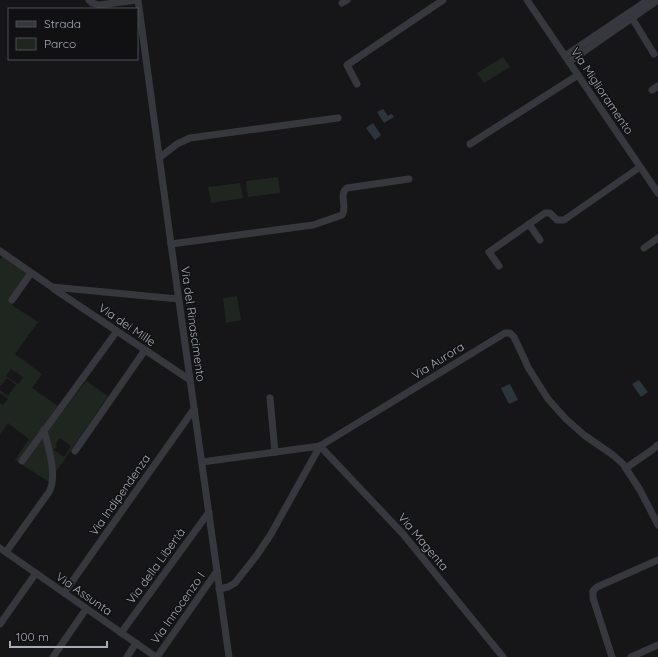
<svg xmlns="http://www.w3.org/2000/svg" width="658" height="657" viewBox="0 0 658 657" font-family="Quicksand,sans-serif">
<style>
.green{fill:#1e261f;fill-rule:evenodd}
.water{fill:#2c353c}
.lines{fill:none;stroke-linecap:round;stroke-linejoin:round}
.minor{stroke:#37383d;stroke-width:7}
.labels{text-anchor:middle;stroke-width:3;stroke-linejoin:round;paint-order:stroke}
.street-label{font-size:12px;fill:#a8adb8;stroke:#111113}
</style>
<rect width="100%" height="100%" fill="#161618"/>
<g class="green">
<polygon points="503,57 510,67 484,83 477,73"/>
<polygon points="278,177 280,193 248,197 246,181"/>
<polygon points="240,183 243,198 211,203 208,187"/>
<path d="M 2,257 L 31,277 L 12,305 L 38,322 L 15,354 L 42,374 L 32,388 L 64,410 L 86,381 L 108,396 L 49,482 L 15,460 L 29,439 L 8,423 L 0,434 L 0,403 L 3,405 L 8,399 L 0,393 L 0,390 L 8,396 L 16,385 L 7,378 L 0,387 L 0,259 ZM 11,369 L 23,377 L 18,384 L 6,376 ZM 60,438 L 71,446 L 64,457 L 54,450 L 57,446 L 55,445 Z"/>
<polygon points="237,296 241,320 226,323 223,298"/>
</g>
<g class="water">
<polygon points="383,109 388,116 392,114 394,117 384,123 377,112"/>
<polygon points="373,123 381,135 375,140 366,128"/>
<polygon points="639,380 648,392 641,397 632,384"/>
<polygon points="510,384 518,400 509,404 501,388"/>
</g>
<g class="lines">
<g class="minor">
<polyline points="89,0 92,3 99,5 137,0"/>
<polyline points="138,0 171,244 229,657"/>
<polyline points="527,0 658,193"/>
<polyline points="342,3 347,0"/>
<polyline points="632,18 654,54"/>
<polyline points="565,56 648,0"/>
<polyline points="569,62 658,0"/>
<polyline points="357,84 347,65 443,0"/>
<polyline points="652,90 658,86"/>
<polyline points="470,144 578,75"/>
<polyline points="159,158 177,144 190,138 338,118"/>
<polyline points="529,224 540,240"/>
<path d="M 171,244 L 313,225 L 342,215 C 348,206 338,195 347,188 L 409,179"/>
<polyline points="644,248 658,238"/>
<polyline points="0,251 52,287 178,299"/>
<polyline points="499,266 489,252 545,213 550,213 557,220 564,220 640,167"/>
<polyline points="54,289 190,380"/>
<polyline points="12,300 31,273"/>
<polyline points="270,398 275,452"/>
<polyline points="320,446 403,534 503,657"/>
<polyline points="75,451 145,350"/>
<polyline points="22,461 117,331"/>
<polyline points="202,462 320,446"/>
<polyline points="626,468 652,450 658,445"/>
<polyline points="0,548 156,657"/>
<path d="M 6,552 L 49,492 C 58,476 48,447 44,430"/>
<polyline points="219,589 228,587 235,583 257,555 271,534 320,446 505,333 510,333 514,337 529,369 548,399 566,419 584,435 613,455 623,464 640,490 658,525"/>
<polyline points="64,593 194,409"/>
<polyline points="0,624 36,573"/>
<polyline points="121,633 209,512"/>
<polyline points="53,657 86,609"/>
<polyline points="127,657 136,643"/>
<polyline points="157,657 217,571"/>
<polyline points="612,657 593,598 593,591 597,587 658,560"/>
<polyline points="631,657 658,645"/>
</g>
</g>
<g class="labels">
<g class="street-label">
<text transform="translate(602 91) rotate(56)" y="4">Via Miglioramento</text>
<text transform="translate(193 324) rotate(82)" y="4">Via del Rinascimento</text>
<text transform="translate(127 325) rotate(34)" y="4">Via dei Mille</text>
<text transform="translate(438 361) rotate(-32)" y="4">Via Aurora</text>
<text transform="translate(120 495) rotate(-55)" y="4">Via Indipendenza</text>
<text transform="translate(423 542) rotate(50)" y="4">Via Magenta</text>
<text transform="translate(156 566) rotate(-54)" y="4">Via della Libertà</text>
<text transform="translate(84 594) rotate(35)" y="4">Via Assunta</text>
<text transform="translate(178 608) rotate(-55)" y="4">Via Innocenzo I</text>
</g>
</g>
<rect x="8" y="8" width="130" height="52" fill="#111113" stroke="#4d4f55"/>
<rect x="16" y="21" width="20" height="6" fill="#37383d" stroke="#4d4f55"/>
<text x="44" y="28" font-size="12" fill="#a8adb8">Strada</text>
<rect x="16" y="38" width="20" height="12" fill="#1e261f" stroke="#4d4f55"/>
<text x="44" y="48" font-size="12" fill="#a8adb8">Parco</text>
<path d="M10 641v6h97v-6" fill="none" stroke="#a8adb8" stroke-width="2"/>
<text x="16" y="641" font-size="12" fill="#a8adb8" stroke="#111113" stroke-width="3" paint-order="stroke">100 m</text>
</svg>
